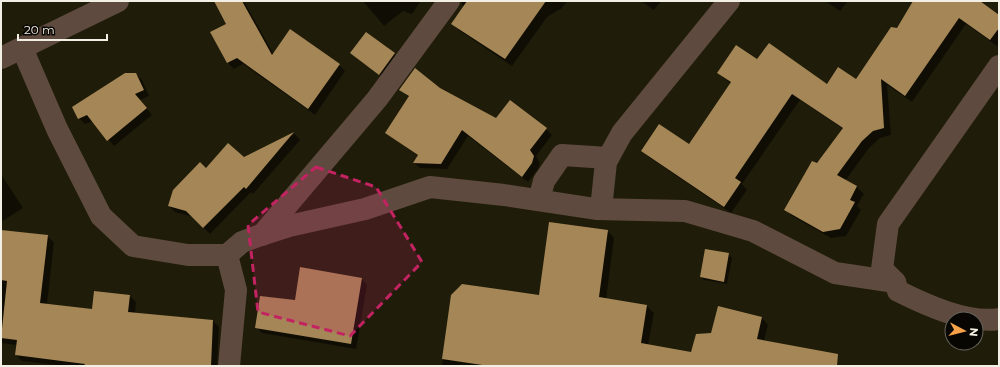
<svg xmlns="http://www.w3.org/2000/svg" width="1000" height="367" viewBox="0 0 1000 367" font-family="Montserrat,sans-serif">
<style>
.shadow{fill:#0007}
.building{fill:#a58656}
.lines{fill:none;stroke-linecap:round;stroke-linejoin:round}
.street{stroke:#5e4a3e;stroke-width:22}
.marked{fill:#c42362;fill-opacity:0.2;stroke:#c42362;stroke-width:3;stroke-dasharray:8 5;stroke-linejoin:round}
</style>
<rect width="100%" height="100%" fill="#1f1c09"/>
<g class="shadow">
<polygon points="230,1 245,3 274,55 339,65 345,71 315,115 243,64 234,69 228,63 212,33 227,24"/>
<polygon points="363,1 421,1 412,14 403,11 384,26"/>
<polygon points="462,1 567,1 562,8 547,17 512,66 460,31 453,24 464,7 462,5"/>
<polygon points="641,1 661,1 654,10"/>
<polygon points="825,1 848,1 840,11"/>
<polygon points="914,1 978,1 999,17 999,44 997,46 966,24 912,102 887,85 891,135 880,138 869,148 845,181 857,187 864,194 857,206 861,210 846,236 831,238 792,216 786,210 843,129 800,100 742,184 747,190 731,213 649,157 642,151 689,145 731,84 718,73 757,61 827,85 856,80 897,29"/>
<polygon points="367,34 398,57 383,77 355,57"/>
<polygon points="135,74 142,80 149,96 140,100 152,115 114,146 93,121 85,124 79,118"/>
<polygon points="440,89 496,119 546,129 552,135 536,156 540,163 538,169 528,182 468,136 447,169 420,168 414,163 418,156 386,133 409,97 401,90"/>
<polygon points="295,134 300,140 253,194 251,192 210,234 193,217 175,212 169,206 206,170 244,158"/>
<polygon points="1,174 23,208 1,222"/>
<polygon points="1,231 47,236 54,242 47,304 93,310 95,292 130,296 136,302 135,313 213,321 219,327 217,366 65,366 22,361 16,355 17,345 1,343"/>
<polygon points="608,231 614,238 606,300 647,306 654,313 648,345 692,353 712,334 762,318 768,325 764,341 832,366 442,366 452,296 540,296"/>
<polygon points="728,254 732,258 727,284 704,280 701,277"/>
<polygon points="362,279 367,285 356,349 262,333 256,327 296,301"/>
</g>
<g class="building">
<polygon points="214,1 242,1 272,55 290,29 340,64 308,109 237,58 227,63 210,32 226,24"/>
<polygon points="467,1 546,1 505,59 451,24"/>
<polygon points="913,1 980,1 999,15 999,28 990,40 959,18 905,96 881,79 884,128 873,131 862,141 837,175 857,186 850,200 855,202 840,229 823,232 784,210 812,161 817,163 843,128 792,94 735,178 741,182 724,207 641,151 659,124 689,144 731,82 717,73 736,45 757,59 769,43 827,84 838,67 856,79 891,27 897,28"/>
<polygon points="366,32 395,53 379,75 350,53"/>
<polygon points="415,68 440,88 496,118 510,100 547,128 530,150 534,156 532,163 522,177 462,130 441,164 413,163 418,155 385,133 409,96 399,90"/>
<polygon points="125,73 136,73 144,90 135,94 147,108 107,141 87,115 78,119 72,107"/>
<polygon points="294,132 246,189 244,187 203,228 186,211 168,206 173,190 200,162 206,168 228,143 244,157"/>
<polygon points="549,222 608,230 599,297 647,305 641,343 691,352 696,334 711,333 718,306 762,317 757,339 838,354 837,366 489,366 442,359 451,295 462,284 539,295"/>
<polygon points="1,230 48,235 40,303 92,309 94,291 130,295 128,312 213,320 211,366 84,366 85,364 15,355 17,340 1,338 7,281 1,280"/>
<polygon points="705,249 729,253 724,282 700,277"/>
<polygon points="300,267 362,278 351,344 255,328 260,296 295,300"/>
</g>
<g class="lines">
<g class="street">
<polyline points="22,48 57,129 101,216 133,246 188,255 227,255 236,290 229,366"/>
<polyline points="1,58 118,1"/>
<path d="M 999,66 L 888,224 L 882,269 L 895,282 L 898,291 C 926,305 967,324 999,319"/>
<polyline points="539,200 544,181 562,155 608,158"/>
<polyline points="601,209 606,162 622,133 729,1"/>
<polyline points="262,235 377,99 449,1"/>
<polyline points="227,255 242,242 261,235 289,226 365,209 430,187 504,195 596,209 685,211 753,231 835,273 895,282"/>
</g>
</g>
<path class="marked" d="M 316,167 L 376,187 L 422,262 L 350,336 L 258,312 L 248,225 Z"/>
<rect width="1000" height="367" fill="none" stroke="#f2f0e4" stroke-width="4"/>
<g transform="translate(964 331) rotate(97)"><circle r="19" fill="#080602" stroke="#66645c"/>
<path d="M0-3L7 15L0 10L-7 15Z" fill="#f7a149"/>
<text y="-6" font-size="11" font-weight="bold" text-anchor="middle" fill="#f2f0e4">N</text>
</g>
<path d="M18 34v6h89v-6" fill="none" stroke="#f2f0e4" stroke-width="2"/>
<text x="24" y="34" font-size="12" fill="#f2f0e4" stroke="#080602" stroke-width="3" paint-order="stroke">20 m</text>
</svg>
